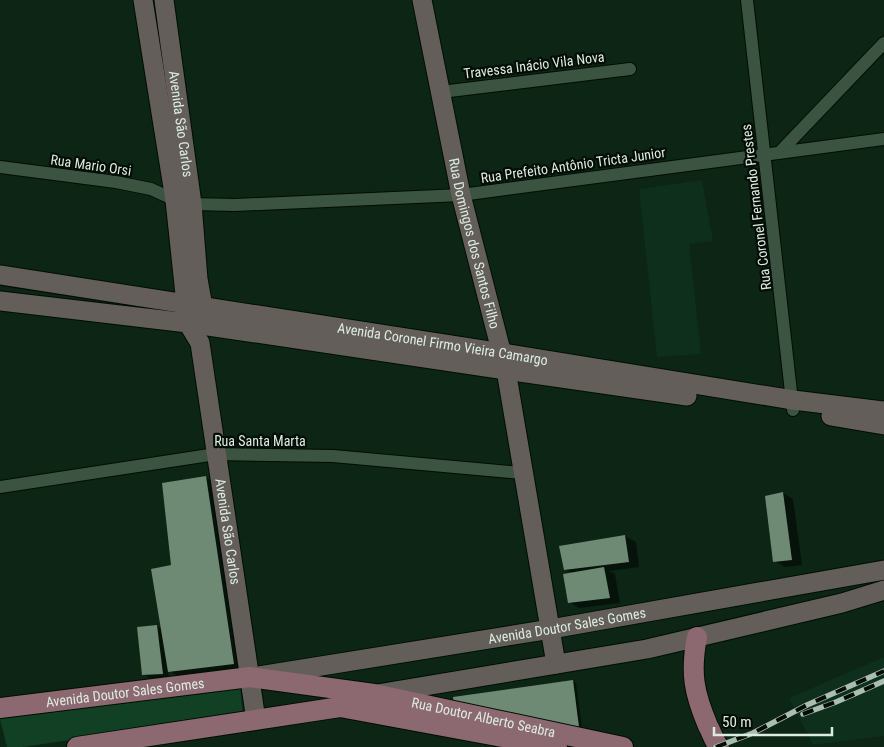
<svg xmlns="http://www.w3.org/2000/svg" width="884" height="747" viewBox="0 0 884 747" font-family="'Roboto Condensed',sans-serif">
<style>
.built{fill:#0e2f1b}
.green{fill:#114024}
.shadow{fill:#0007}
.building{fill:#6e8a75}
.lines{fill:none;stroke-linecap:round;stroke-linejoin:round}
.minor-casing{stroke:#000e02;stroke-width:14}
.secondary-casing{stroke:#000e02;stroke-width:21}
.primary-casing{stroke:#000e02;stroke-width:22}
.minor{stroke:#3a5441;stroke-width:12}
.secondary{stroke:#635e59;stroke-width:19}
.primary{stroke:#8c6870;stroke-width:20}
.rail-casing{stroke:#aabdb0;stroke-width:5.5}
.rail{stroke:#030c05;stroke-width:4;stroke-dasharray:11;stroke-linecap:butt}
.labels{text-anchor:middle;stroke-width:4.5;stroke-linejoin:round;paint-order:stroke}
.street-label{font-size:14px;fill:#dcece0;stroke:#030c05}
</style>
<rect width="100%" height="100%" fill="#0c2515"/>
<g class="built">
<polygon points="702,180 713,241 689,244 701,354 657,357 639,189"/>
<polygon points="884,657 884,736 813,745 789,698"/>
</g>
<polygon class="green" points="240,687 243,715 22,747 7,747 0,719"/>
<g class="shadow">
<polygon points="205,477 219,485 248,671 183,679 168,670 169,677 150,678 143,674 157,626 162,629 173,566"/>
<polygon points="783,493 793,499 802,565 785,567 775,561"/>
<polygon points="625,536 636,542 639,567 609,571 615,574 620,603 579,608 569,602 572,573 565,569"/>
<polygon points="573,681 576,683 582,727 459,708"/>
</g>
<g class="building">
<polygon points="206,476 234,664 168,672 151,569 171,565 162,483"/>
<polygon points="783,492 792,560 773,562 765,496"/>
<polygon points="625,535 629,562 564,570 559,546"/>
<polygon points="604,567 610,598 568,603 563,574"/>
<polygon points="157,625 163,674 142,675 137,627"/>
<polygon points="573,680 579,727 454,707 453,697"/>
</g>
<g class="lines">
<g class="minor-casing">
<g id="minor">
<polyline points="747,0 793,410"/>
<polyline points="441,92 630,69"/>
<polyline points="780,152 884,43"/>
<polyline points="0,167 116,182 151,189 175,200 192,204 235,205 461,195 884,139"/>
<polyline points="0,487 216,454 333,456 522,473"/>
</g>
</g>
<g class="secondary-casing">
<g id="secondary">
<path id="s1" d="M 143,0 L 175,200 L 188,323 L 200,343 L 256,720"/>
<path id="s2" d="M 164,0 L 192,204 L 198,279 L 205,318"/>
<path id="s3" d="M 422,0 L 461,195 L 506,370 L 556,664"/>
<path id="s4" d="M 0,275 L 502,353 L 793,400 L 884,411"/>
<polyline points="0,301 188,323 506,370 687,396"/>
<polyline points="831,416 884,425"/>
<path id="s5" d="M 259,676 L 551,629 L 884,570"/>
<polyline points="377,694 647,649 842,603 884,590"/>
</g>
</g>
<g class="primary-casing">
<g id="primary">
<path d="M 697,637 C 690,673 694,693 708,726 C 712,733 714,741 719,747"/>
<polyline points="340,707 557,747"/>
<path id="s6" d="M 0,708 L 250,677 L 374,694 L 623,747"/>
<polyline points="77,747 340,707 372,695"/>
</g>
</g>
<use href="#minor" class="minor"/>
<use href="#secondary" class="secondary"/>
<use href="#primary" class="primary"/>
<g class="rail-casing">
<g id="rail">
<polyline points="803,714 836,702 884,681"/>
<polyline points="716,747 753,733 807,705 884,671"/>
</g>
</g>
<use href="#rail" class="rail"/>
</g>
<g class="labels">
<g class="street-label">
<text transform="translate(534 65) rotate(-7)" y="5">Travessa Inácio Vila Nova</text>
<text dy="5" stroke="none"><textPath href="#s2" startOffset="125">Avenida São Carlos</textPath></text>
<text transform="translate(91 165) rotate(8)" y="5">Rua Mario Orsi</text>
<text transform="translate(573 165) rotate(-8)" y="5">Rua Prefeito Antônio Tricta Junior</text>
<text transform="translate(756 207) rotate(-97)" y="5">Rua Coronel Fernando Prestes</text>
<text dy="5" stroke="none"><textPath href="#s3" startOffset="249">Rua Domingos dos Santos Filho</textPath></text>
<text dy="5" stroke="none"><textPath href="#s4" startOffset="448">Avenida Coronel Firmo Vieira Camargo</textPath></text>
<text x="260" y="446">Rua Santa Marta</text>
<text dy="5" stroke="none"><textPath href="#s1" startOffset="540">Avenida São Carlos</textPath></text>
<text dy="5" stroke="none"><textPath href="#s5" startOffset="312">Avenida Doutor Sales Gomes</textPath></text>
<text dy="5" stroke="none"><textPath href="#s6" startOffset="126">Avenida Doutor Sales Gomes</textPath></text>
<text dy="5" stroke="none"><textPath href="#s6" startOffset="489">Rua Doutor Alberto Seabra</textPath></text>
</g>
</g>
<path d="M714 727v8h118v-8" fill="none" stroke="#dcece0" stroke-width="2.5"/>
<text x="722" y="727" font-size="15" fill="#dcece0" stroke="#030c05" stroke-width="4" paint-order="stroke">50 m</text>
</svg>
